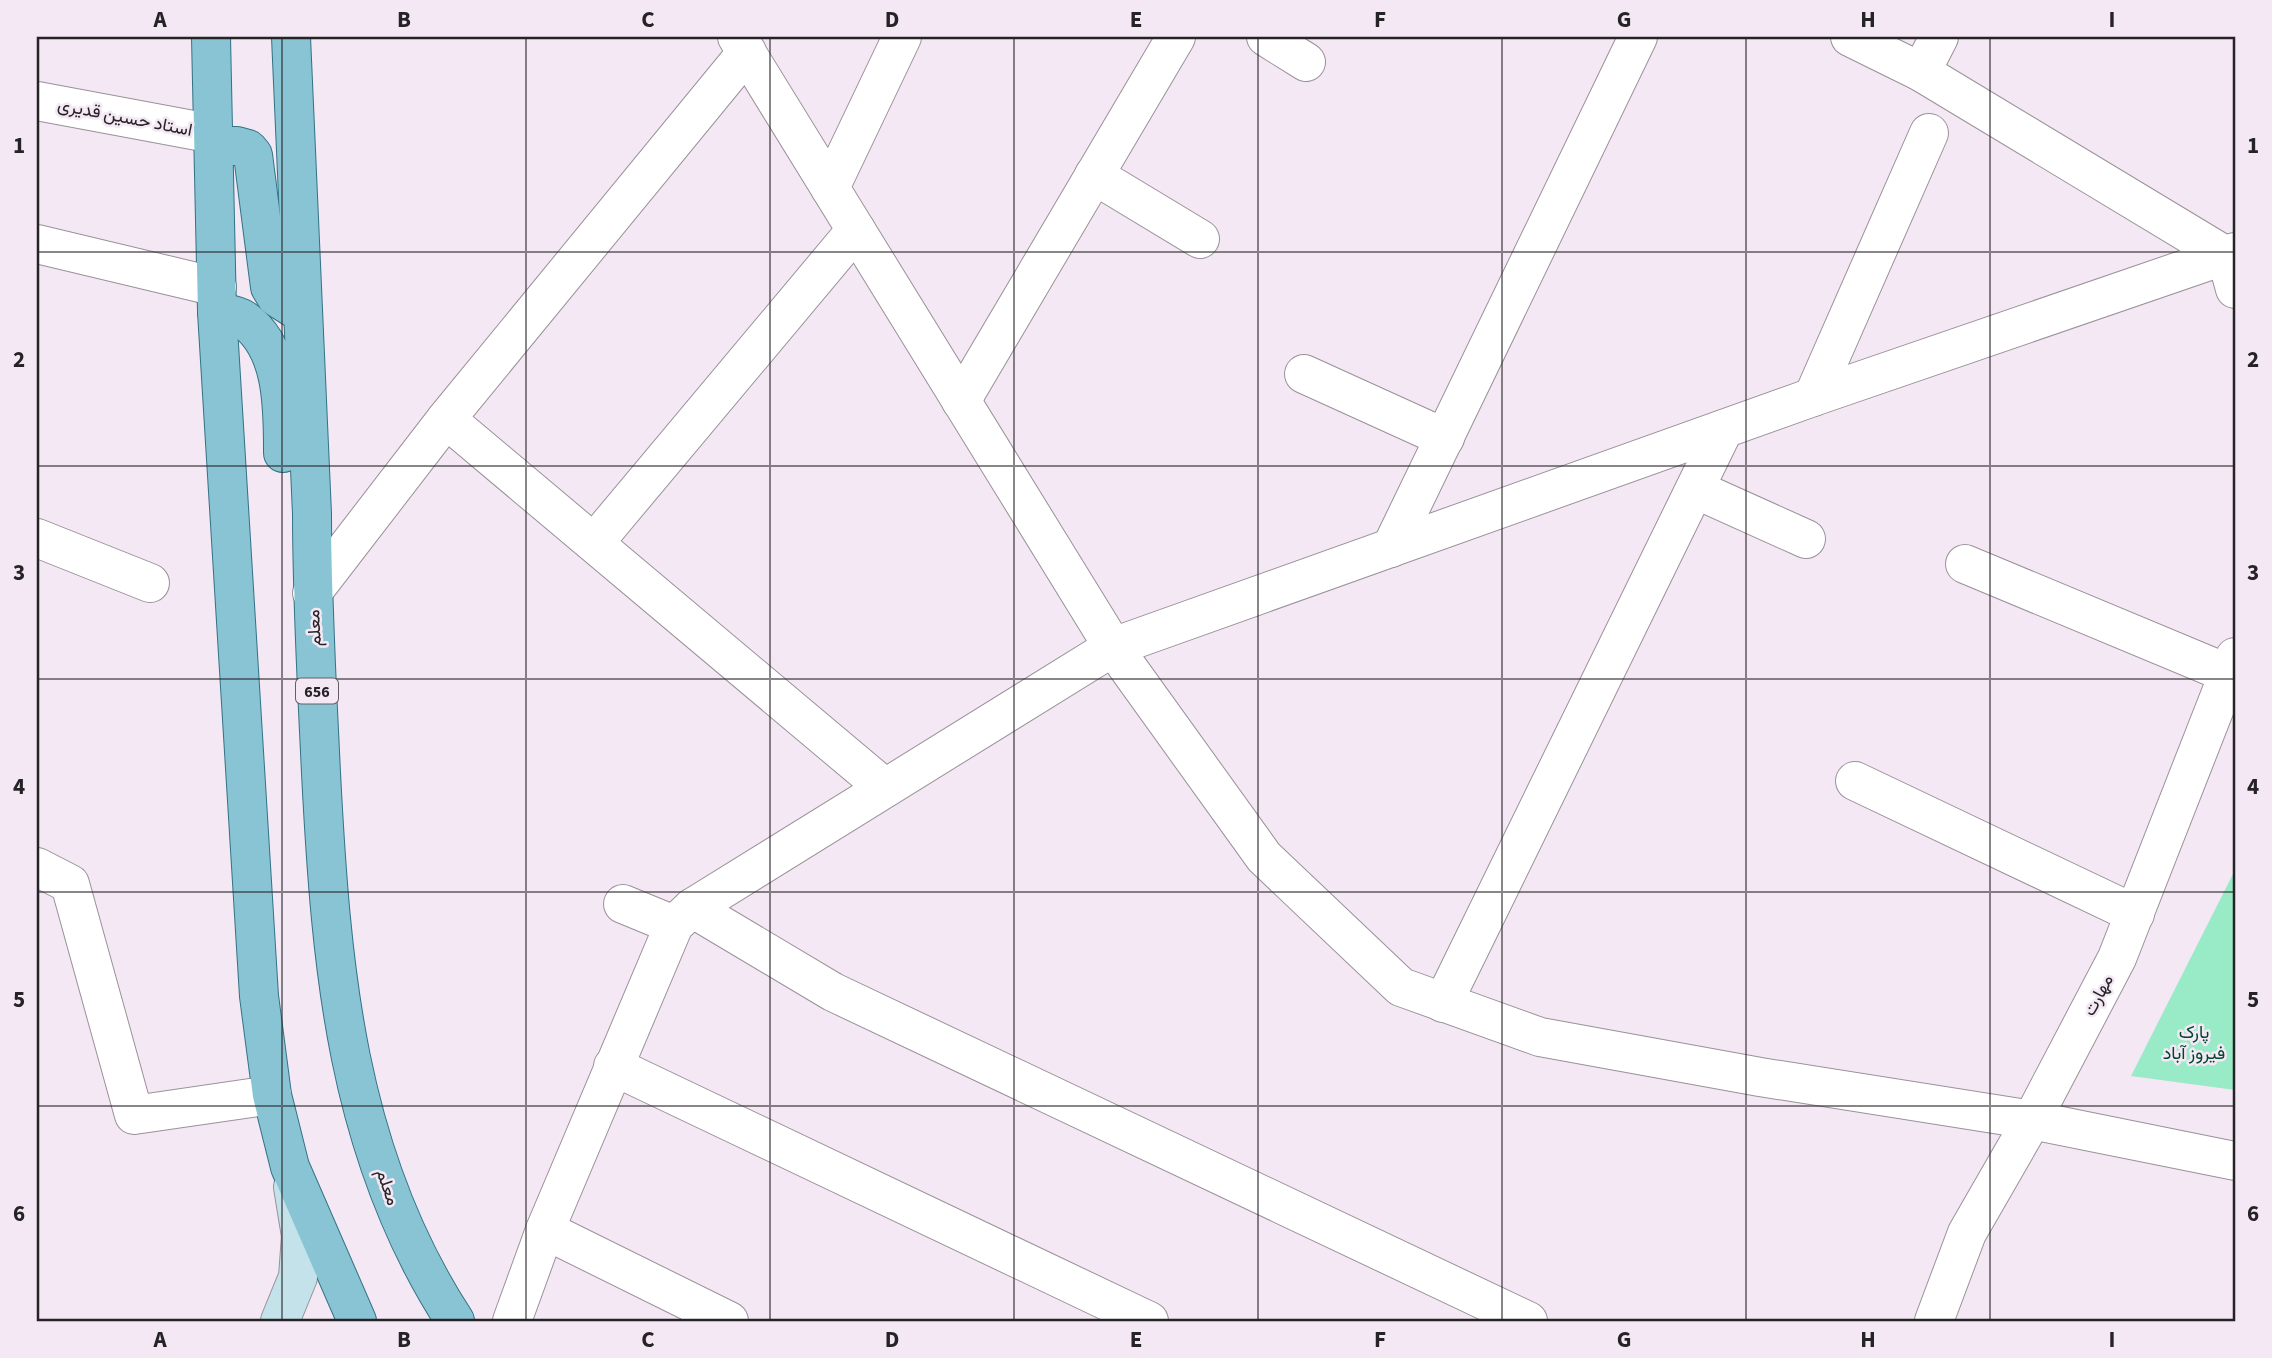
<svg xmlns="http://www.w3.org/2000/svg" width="2272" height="1358" viewBox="0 0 2272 1358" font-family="'Source Sans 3',Vazirmatn,sans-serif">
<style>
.green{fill:#99eac6}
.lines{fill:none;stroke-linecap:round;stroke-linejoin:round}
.street-casing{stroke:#9a919a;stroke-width:40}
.secondary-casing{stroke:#9a919a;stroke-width:40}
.primary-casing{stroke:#337285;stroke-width:40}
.street{stroke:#fff;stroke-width:38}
.secondary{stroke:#c4e2e9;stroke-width:38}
.primary{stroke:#89c4d4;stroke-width:38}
.grid{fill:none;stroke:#262327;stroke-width:2;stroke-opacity:0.55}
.labels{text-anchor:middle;stroke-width:5;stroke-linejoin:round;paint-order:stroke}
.shield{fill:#f3e8f3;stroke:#645e64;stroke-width:2}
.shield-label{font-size:16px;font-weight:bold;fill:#262327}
.street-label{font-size:18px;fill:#262327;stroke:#f3e8f3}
.park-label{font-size:18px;fill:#00462f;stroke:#f3e8f3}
.neatline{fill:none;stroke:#262327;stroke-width:2.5}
.grid-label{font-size:23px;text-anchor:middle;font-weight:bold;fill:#262327}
</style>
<rect width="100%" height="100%" fill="#f3e8f3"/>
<polygon class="green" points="2235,870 2235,1090 2131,1076"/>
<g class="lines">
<g class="street-casing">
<g id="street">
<polyline points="737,37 1113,647 1264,857 1401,987 1540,1037 1760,1077 2032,1120 2235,1161"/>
<polyline points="1266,37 1306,62"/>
<polyline points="1850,37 1921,72 2226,256 2235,289"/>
<polyline points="1921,72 1939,37"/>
<polyline points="37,101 214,134"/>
<polyline points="1094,175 1200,239"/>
<polyline points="830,188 902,37"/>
<polyline points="37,244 217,287"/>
<polyline points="1304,374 1445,438"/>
<polyline points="1813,397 1929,133"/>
<polyline points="961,401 1176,37"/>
<polyline points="446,419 885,788"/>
<polyline points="1695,489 1806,539"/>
<polyline points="37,538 150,583"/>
<polyline points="594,543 856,230"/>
<polyline points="1391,548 1638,37"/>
<polyline points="1965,564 2229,674"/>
<polyline points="312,593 446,419 747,52"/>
<polyline points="1855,781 2135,914"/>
<polyline points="37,867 70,884 134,1115 272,1095"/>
<polyline points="623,904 674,925"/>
<polyline points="692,908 833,992 1528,1321"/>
<polyline points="1443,1003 1724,429"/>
<polyline points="613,1066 1149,1321"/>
<polyline points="545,1230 729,1321"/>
<polyline points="512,1321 545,1230 674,925 692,908 1113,647 1813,397 2235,252"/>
<polyline points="1934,1321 1967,1233 2032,1120 2117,958 2235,657"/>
</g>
</g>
<g class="secondary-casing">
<polyline id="secondary" points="280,1321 298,1277 301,1236 293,1187"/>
</g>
<g class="primary-casing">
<g id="primary">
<polyline points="211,37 217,312 259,996 272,1095 290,1167 357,1321"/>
<path d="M 291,37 L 312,514 C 312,601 317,687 321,773 C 331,967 346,1154 455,1321"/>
<polyline points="215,146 237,146 248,149 253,155 270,287 276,297 303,314"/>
<path d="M 217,312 C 225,314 236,314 243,319 C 284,347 283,409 283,453"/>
</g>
</g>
<use href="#street" class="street"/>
<use href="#secondary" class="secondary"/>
<use href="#primary" class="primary"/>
</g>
<path class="grid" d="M 282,37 L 282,1321M 526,37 L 526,1321M 770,37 L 770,1321M 1014,37 L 1014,1321M 1258,37 L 1258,1321M 1502,37 L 1502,1321M 1746,37 L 1746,1321M 1990,37 L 1990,1321M 37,252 L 2235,252M 37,466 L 2235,466M 37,679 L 2235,679M 37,892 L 2235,892M 37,1106 L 2235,1106"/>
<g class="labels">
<rect class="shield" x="296" y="678.5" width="42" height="25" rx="5"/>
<g class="shield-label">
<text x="317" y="697">656</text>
</g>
<g class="street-label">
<text transform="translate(125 117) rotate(11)" y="6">استاد حسین قدیری</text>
<text transform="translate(314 628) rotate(-93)" y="6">معلم</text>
<text transform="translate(2098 995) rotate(-62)" y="6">مهارت</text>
<text transform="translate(388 1187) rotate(71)" y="6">معلم</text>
</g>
<g class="park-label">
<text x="2194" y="1038">پارک<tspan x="2194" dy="21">فیروز آباد</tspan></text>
</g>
</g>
<rect width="2272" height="1358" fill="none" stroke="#f3e8f3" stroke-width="77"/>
<rect x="38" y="38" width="2196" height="1282" class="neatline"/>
<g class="grid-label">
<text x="160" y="27">A</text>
<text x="404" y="27">B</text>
<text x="648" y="27">C</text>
<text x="892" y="27">D</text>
<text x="1136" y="27">E</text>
<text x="1380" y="27">F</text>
<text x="1624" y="27">G</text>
<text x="1868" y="27">H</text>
<text x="2112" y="27">I</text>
<text x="19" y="153">1</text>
<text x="2253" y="153">1</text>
<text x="19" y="367">2</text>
<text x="2253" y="367">2</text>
<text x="19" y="580">3</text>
<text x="2253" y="580">3</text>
<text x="19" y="794">4</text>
<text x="2253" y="794">4</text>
<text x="19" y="1007">5</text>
<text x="2253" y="1007">5</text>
<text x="19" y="1221">6</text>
<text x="2253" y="1221">6</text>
<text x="160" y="1347">A</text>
<text x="404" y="1347">B</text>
<text x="648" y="1347">C</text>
<text x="892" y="1347">D</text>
<text x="1136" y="1347">E</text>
<text x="1380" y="1347">F</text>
<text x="1624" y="1347">G</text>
<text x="1868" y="1347">H</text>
<text x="2112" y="1347">I</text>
</g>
</svg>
